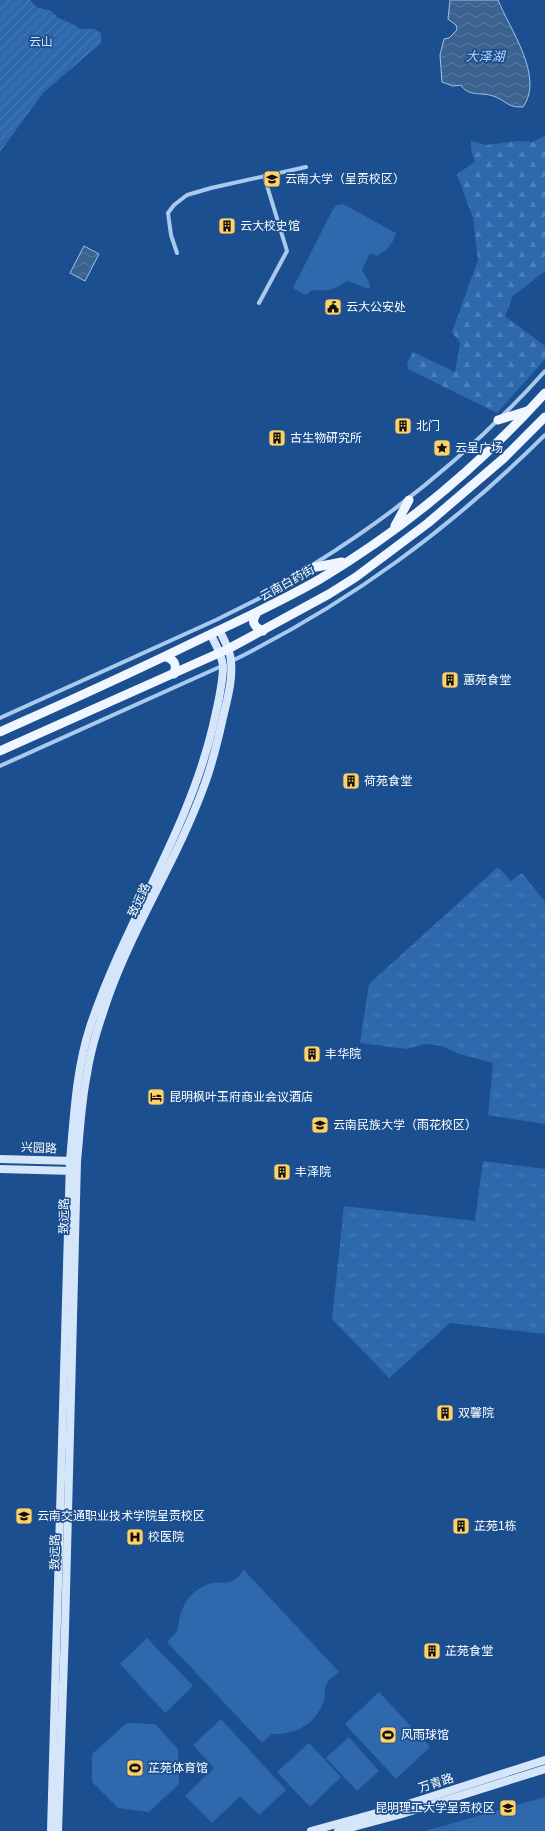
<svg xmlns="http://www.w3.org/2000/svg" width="545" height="1831" viewBox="0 0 545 1831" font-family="Helvetica,'Noto Sans SC',sans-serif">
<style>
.grass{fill:#2e69ad}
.forest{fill:url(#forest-firs)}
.park{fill:url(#park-tufts)}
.garden{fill:url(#garden-furrows)}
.water{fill:url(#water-waves);stroke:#9cc4f0}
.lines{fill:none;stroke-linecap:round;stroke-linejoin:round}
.street{stroke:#a9c9ee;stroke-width:4}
.secondary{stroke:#d6e6fa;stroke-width:8}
.primary{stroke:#f0f6ff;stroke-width:9}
.labels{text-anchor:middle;stroke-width:3.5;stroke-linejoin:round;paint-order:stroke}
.park-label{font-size:12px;fill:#cfe3fa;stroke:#1b4f8f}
.poi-label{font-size:12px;fill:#fff;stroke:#1b4f8f;text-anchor:start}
.street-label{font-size:12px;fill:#fff;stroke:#1b4f8f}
.water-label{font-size:13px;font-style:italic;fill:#b5d3f5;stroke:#1b4f8f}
</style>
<defs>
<pattern id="forest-firs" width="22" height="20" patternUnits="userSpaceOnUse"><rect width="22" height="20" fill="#2e69ad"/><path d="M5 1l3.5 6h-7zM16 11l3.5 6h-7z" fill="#4d80b9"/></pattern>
<pattern id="park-tufts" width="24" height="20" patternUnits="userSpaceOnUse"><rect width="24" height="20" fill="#2e69ad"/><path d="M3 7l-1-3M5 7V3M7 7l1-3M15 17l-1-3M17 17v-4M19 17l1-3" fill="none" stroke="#4d80b9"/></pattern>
<pattern id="garden-furrows" width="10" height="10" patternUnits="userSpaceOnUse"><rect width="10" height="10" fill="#2e69ad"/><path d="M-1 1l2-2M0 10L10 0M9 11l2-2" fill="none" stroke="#4d80b9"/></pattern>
<pattern id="water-waves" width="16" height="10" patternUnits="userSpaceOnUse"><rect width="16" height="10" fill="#3c6290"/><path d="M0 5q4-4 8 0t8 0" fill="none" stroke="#597aa1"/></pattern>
</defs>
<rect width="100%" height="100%" fill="#1b4f8f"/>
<g class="grass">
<path d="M 343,204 L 396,233 C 393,244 387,250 377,256 L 370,253 L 362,270 C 365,276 372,283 369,289 L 347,281 C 331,291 331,291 312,290 L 306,295 L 293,288 L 332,211 L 336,205 Z"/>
<path d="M 244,1570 L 339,1672 C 335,1675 327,1681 326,1685 C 324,1691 326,1697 323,1703 C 314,1726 294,1735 271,1734 L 262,1743 L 167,1642 L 178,1630 C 179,1609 189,1589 212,1583 C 218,1582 224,1583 230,1582 C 235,1581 241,1574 244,1570 Z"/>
<polygon points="147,1638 193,1686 165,1713 120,1664"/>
<polygon points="379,1692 430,1747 396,1779 345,1724"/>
<polygon points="221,1719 286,1790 259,1815 240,1796 212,1823 185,1796 214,1768 193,1745"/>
<polygon points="127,1723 155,1724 178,1749 179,1784 149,1812 118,1808 92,1782 92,1754"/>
<polygon points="349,1737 379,1771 357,1791 326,1758"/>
<polygon points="309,1743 341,1777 310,1807 277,1772"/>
<polygon points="545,1797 545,1831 425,1831"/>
</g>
<polygon class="forest" points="545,136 545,271 513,296 505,316 545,346 545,359 497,413 408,369 407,364 413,352 455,372 460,343 452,332 478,260 473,218 457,174 475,162 471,149 471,141 486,145 519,141 532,142"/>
<g class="park">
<polygon points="498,867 511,881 522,873 545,902 545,1124 488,1115 493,1063 459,1054 442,1046 426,1044 407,1049 360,1043 369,984"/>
<polygon points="483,1161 545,1169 545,1334 450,1323 389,1378 332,1319 344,1206 475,1221"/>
</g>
<polygon class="garden" points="0,0 30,0 36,7 51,11 58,18 75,25 80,29 94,29 101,33 101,43 43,93 0,152"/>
<g class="water">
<path d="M 450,0 L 498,0 C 509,28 545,77 523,107 C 507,108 506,100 493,96 C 482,92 468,97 461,85 L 453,86 L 442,82 L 440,55 L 444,39 L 449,38 L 457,30 L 456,25 L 448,19 Z"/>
<polygon points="84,246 99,254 85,281 70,273"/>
</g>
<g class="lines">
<g class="street">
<polyline points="177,253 171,235 168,213 174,205 187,195 211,188 306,167"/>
<polyline points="259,303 287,251 264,176"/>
<path d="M 314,564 C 401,510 477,447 545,371"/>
<path d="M 230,662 C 351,602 450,529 545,435"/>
<polyline points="0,718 216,620 258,599 307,569"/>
<polyline points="0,766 224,665"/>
</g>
<g class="secondary">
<polyline points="0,1159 74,1161"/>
<polyline points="0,1169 74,1171"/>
<path d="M 51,1831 L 70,1161 C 74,1116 76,1070 90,1027 C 124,924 188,832 213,726 C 217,707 223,686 223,666 C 222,655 216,645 211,635"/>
<path d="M 58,1831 L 65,1630 L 77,1161 C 80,1132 81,1103 87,1074 C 91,1047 100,1021 109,995 C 135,923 178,858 204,786 C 212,765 217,744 222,722 C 226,703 233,682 231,662 C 231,651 224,641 220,631"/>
<polyline points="311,1831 402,1806 545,1760"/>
<polyline points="338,1831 402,1814 545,1769"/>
</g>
<g class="primary">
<polyline points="498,420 527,411"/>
<polyline points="395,526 409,500"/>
<polyline points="306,569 342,562"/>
<path d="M 256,614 C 251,622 254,627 263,631"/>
<path d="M 166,657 C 175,660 177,665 174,674"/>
<path d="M 0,732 C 62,704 125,676 186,646 C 231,624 277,604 320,579 C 404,529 480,465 545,393"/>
<polyline points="0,751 228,649 329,594 356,577 428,523 504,458 545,417"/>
</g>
</g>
<defs>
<g id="university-square" transform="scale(0.9)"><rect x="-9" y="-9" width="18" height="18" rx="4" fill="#ffd166" stroke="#1b4f8f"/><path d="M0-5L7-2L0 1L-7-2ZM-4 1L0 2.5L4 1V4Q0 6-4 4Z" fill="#111"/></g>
<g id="building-square" transform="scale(0.9)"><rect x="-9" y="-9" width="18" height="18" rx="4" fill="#ffd166" stroke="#1b4f8f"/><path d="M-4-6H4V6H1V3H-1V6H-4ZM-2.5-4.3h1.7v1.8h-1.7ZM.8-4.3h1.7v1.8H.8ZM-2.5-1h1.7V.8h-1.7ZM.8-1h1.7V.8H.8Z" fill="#111"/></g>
<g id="civic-square" transform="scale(0.9)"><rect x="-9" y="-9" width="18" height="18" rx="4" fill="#ffd166" stroke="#1b4f8f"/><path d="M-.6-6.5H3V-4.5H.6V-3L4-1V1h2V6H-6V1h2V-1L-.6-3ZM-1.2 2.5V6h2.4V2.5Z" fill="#111"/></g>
<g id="sight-square" transform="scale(0.9)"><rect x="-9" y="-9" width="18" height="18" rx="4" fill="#ffd166" stroke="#1b4f8f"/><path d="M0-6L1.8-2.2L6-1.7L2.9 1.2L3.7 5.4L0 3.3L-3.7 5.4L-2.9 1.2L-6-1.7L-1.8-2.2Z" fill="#111"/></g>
<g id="hotel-square" transform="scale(0.9)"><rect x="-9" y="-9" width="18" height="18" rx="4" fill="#ffd166" stroke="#1b4f8f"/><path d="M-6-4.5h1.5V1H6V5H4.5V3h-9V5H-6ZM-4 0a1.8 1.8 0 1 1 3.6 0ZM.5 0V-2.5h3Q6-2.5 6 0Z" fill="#111"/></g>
<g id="hospital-square" transform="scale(0.9)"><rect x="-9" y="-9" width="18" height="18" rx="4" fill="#ffd166" stroke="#1b4f8f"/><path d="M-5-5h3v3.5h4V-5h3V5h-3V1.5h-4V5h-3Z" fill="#111"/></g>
<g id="stadium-square" transform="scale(0.9)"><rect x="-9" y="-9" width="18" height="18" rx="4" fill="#ffd166" stroke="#1b4f8f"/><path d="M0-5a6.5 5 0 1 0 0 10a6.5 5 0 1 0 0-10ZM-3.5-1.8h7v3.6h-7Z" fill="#111"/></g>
</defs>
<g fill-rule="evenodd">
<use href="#university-square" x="272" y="179"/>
<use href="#building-square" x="227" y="226"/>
<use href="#civic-square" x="333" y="307"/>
<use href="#building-square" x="403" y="426"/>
<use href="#building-square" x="277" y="438"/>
<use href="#sight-square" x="442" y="448"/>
<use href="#building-square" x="450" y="680"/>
<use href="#building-square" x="351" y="781"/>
<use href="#building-square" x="312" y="1054"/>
<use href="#hotel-square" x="156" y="1097"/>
<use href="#university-square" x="320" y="1125"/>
<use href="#building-square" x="282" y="1172"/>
<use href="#building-square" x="445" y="1413"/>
<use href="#university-square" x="24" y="1516"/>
<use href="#building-square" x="461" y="1526"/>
<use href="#hospital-square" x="135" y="1537"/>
<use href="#building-square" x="432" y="1651"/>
<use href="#stadium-square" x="388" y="1735"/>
<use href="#stadium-square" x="135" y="1768"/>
<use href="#university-square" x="508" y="1808"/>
</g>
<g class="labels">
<g class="park-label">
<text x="41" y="46">云山</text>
</g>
<g class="poi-label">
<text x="285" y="183">云南大学（呈贡校区）</text>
<text x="240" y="230">云大校史馆</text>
<text x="346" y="311">云大公安处</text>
<text x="416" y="430">北门</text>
<text x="290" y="442">古生物研究所</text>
<text x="455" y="452">云呈广场</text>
<text x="463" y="684">蕙苑食堂</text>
<text x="364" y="785">荷苑食堂</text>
<text x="325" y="1058">丰华院</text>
<text x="169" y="1101">昆明枫叶玉府商业会议酒店</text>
<text x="333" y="1129">云南民族大学（雨花校区）</text>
<text x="295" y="1176">丰泽院</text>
<text x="458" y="1417">双馨院</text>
<text x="37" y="1520">云南交通职业技术学院呈贡校区</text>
<text x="474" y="1530">芷苑1栋</text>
<text x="148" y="1541">校医院</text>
<text x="445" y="1655">芷苑食堂</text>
<text x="401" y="1739">风雨球馆</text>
<text x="148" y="1772">芷苑体育馆</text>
<text x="495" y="1812" text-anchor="end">昆明理工大学呈贡校区</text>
</g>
<g class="street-label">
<text transform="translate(287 583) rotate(-29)" y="4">云南白药街</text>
<text transform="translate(139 900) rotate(-65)" y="4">致远路</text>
<text transform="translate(39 1148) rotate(2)" y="4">兴园路</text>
<text transform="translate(64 1216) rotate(-89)" y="4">致远路</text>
<text transform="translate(55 1552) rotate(-89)" y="4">致远路</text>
<text transform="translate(436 1783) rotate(-18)" y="4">万青路</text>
</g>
<g class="water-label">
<text x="485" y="61">大泽湖</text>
</g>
</g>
</svg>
